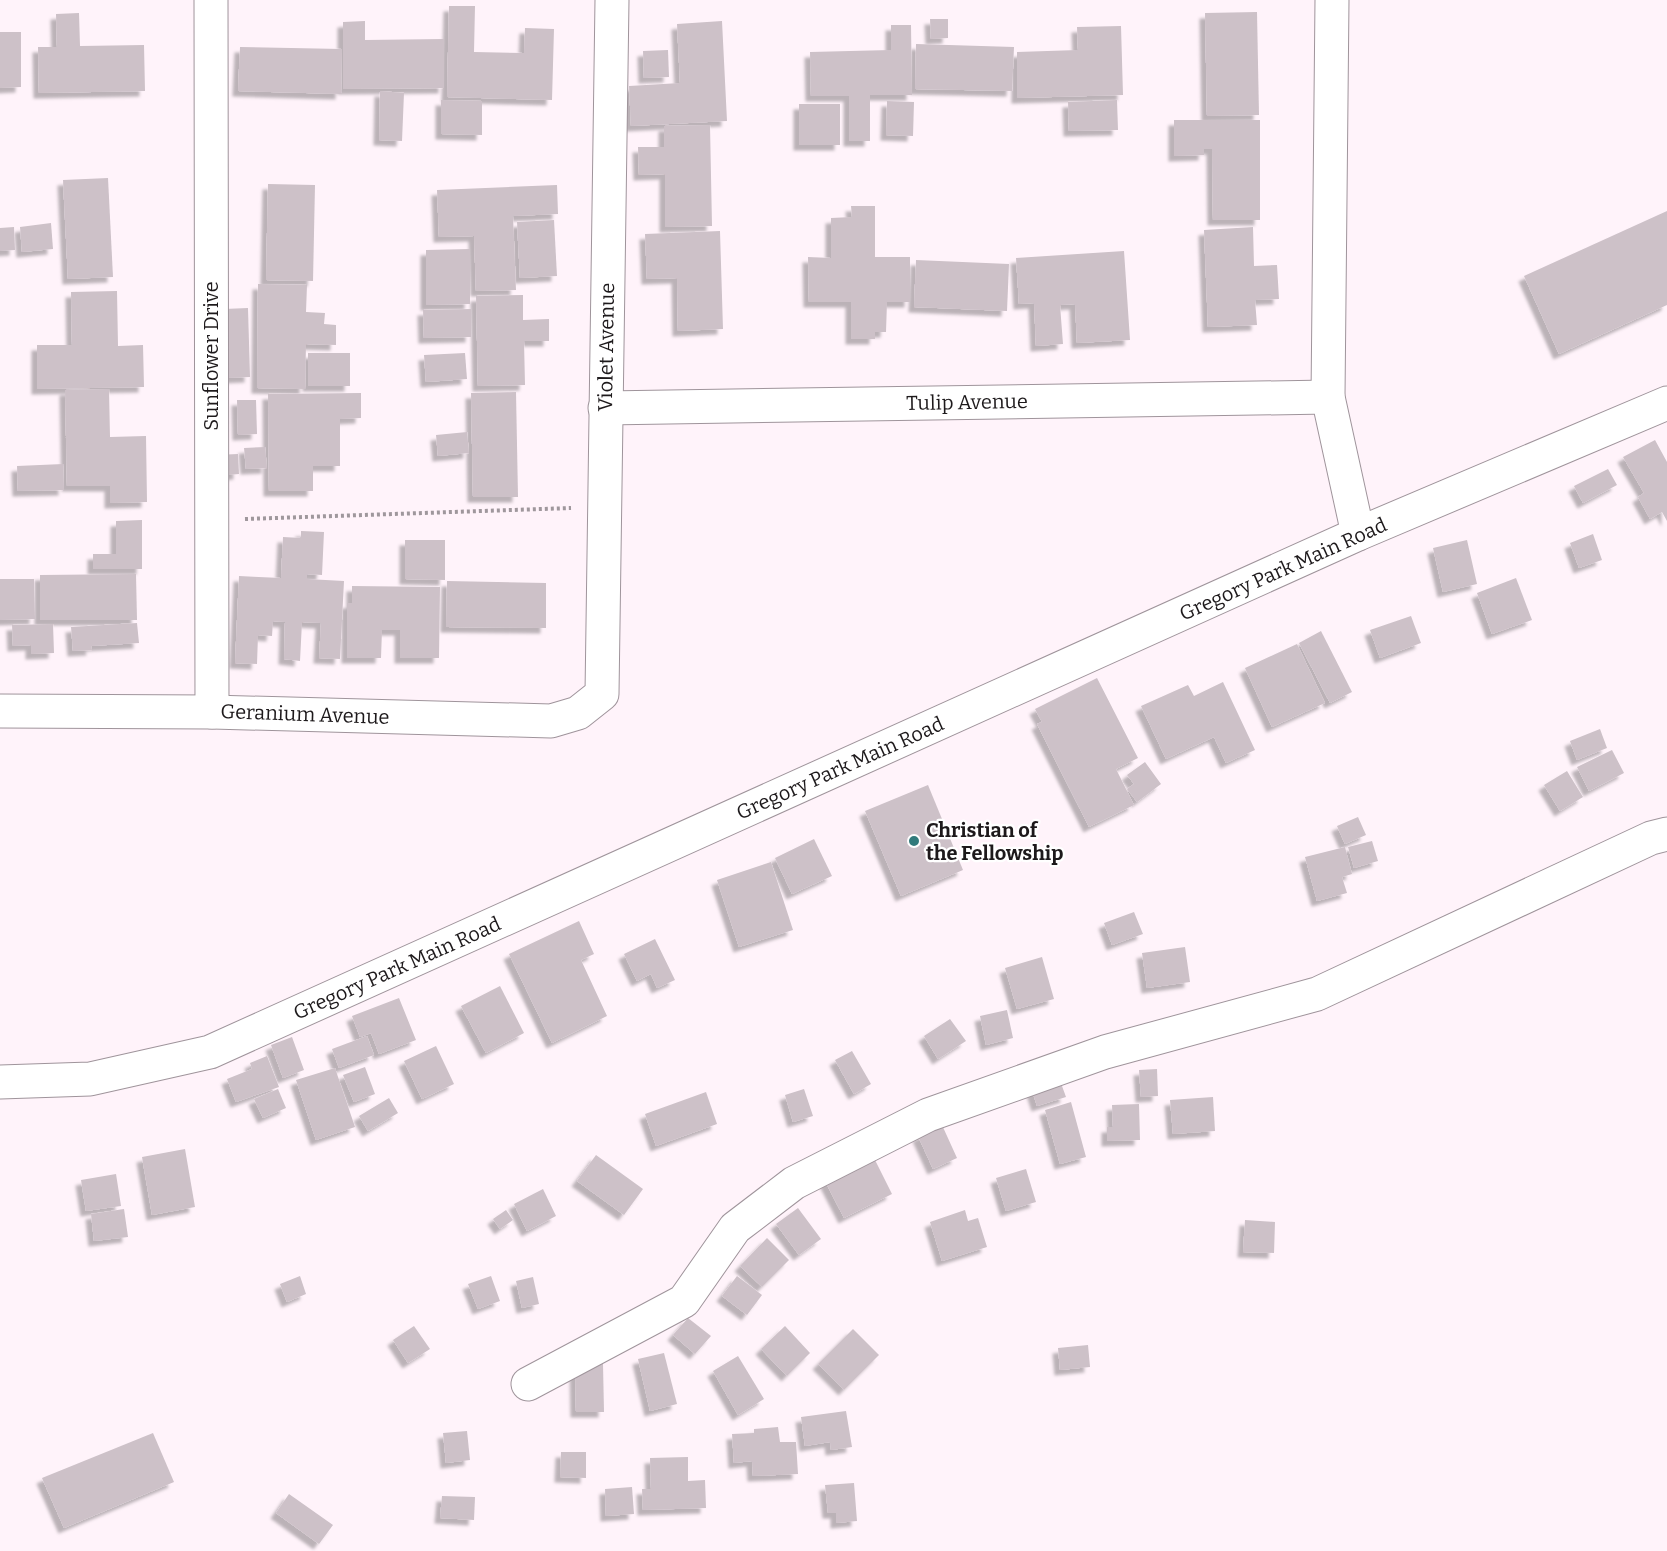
<svg xmlns="http://www.w3.org/2000/svg" width="1667" height="1551" viewBox="0 0 1667 1551" font-family="Bitter,serif">
<style>
.building{fill:#cdc1c8;filter:url(#shadow)}
.lines{fill:none;stroke-linecap:round;stroke-linejoin:round}
.minor-casing{stroke:#9f949b;stroke-width:35}
.tertiary-casing{stroke:#9f949b;stroke-width:35}
.path{stroke:#9f979c;stroke-width:4;stroke-dasharray:3 3;stroke-linecap:butt}
.minor{stroke:#fff;stroke-width:33}
.tertiary{stroke:#fff;stroke-width:33}
.poi-dot{fill:#317a7b;stroke:#fff;stroke-width:2}
.labels{text-anchor:middle;stroke-width:4.5;stroke-linejoin:round;paint-order:stroke}
.street-label{font-size:20px;fill:#1d191b;stroke:#fff}
.poi-label{font-size:20px;font-weight:bold;fill:#1d191b;stroke:#fff;text-anchor:start}
</style>
<defs>
<filter id="shadow"><feDropShadow dx="-5.5" dy="5.5" stdDeviation="1.5" flood-color="#0004"/></filter>
</defs>
<rect width="100%" height="100%" fill="#fff3fa"/>
<g class="building">
<polygon points="449,6 475,6 474,52 524,53 525,28 554,29 552,100 447,97"/>
<polygon points="1257,12 1259,115 1207,116 1205,13"/>
<polygon points="79,13 80,46 144,45 145,91 39,93 38,47 57,47 56,14"/>
<polygon points="930,19 948,19 948,38 931,39"/>
<polygon points="365,21 365,40 444,39 444,88 343,89 343,22"/>
<polygon points="722,21 727,121 631,126 629,86 680,83 677,24"/>
<polygon points="891,25 911,25 912,95 870,95 870,141 849,141 849,96 811,96 810,52 891,50"/>
<polygon points="1121,26 1123,95 1017,98 1017,52 1078,50 1077,27"/>
<polygon points="0,32 21,32 21,87 0,88"/>
<polygon points="916,44 1014,47 1012,91 915,89"/>
<polygon points="240,47 342,49 341,94 238,91"/>
<polygon points="668,50 669,77 644,78 643,51"/>
<polygon points="380,91 404,93 402,141 379,140"/>
<polygon points="441,100 482,101 482,135 441,134"/>
<polygon points="1117,100 1118,130 1069,131 1068,102"/>
<polygon points="887,101 914,102 913,136 886,135"/>
<rect x="799" y="104" width="41" height="41"/>
<polygon points="1174,120 1260,120 1260,220 1213,220 1212,149 1204,149 1204,155 1174,156"/>
<polygon points="710,125 712,226 665,227 665,174 639,175 638,147 664,147 664,126"/>
<polygon points="108,178 113,277 68,279 63,180"/>
<polygon points="268,184 315,185 313,281 266,280"/>
<polygon points="557,185 558,214 513,216 516,290 476,291 474,236 439,237 437,190"/>
<polygon points="851,206 875,206 875,257 910,257 910,302 887,302 886,332 875,332 875,339 851,339 851,302 809,302 808,257 831,258 831,218 852,217"/>
<polygon points="1667,211 1667,305 1559,354 1524,276"/>
<polygon points="554,220 557,276 520,278 517,222"/>
<polygon points="51,223 53,249 22,252 20,227"/>
<polygon points="14,227 15,250 0,251 0,228"/>
<polygon points="1253,227 1254,266 1277,265 1279,299 1255,300 1257,325 1208,327 1204,230"/>
<polygon points="720,231 723,329 678,331 677,278 647,279 645,234"/>
<polygon points="470,249 470,304 426,305 426,250"/>
<polygon points="1124,251 1130,340 1077,343 1075,304 1060,305 1063,344 1036,346 1034,303 1019,304 1016,258"/>
<polygon points="916,260 1009,264 1007,311 914,307"/>
<polygon points="258,284 307,285 306,312 325,313 324,324 336,325 336,345 306,344 305,389 257,388"/>
<polygon points="117,291 118,346 143,345 144,387 37,389 37,345 72,345 71,292"/>
<polygon points="523,295 523,320 549,319 549,341 524,341 525,385 478,386 476,296"/>
<polygon points="248,308 250,377 226,378 224,309"/>
<polygon points="471,309 471,337 424,338 423,310"/>
<rect x="308" y="353" width="42" height="33"/>
<polygon points="465,353 467,379 426,382 424,355"/>
<polygon points="109,389 110,437 146,436 147,502 110,503 110,486 67,486 65,390"/>
<polygon points="516,392 518,497 473,497 471,393"/>
<polygon points="361,393 361,418 340,419 340,466 313,466 313,491 269,491 268,394"/>
<polygon points="237,400 256,400 257,434 238,435"/>
<polygon points="467,432 469,453 438,456 436,435"/>
<polygon points="1655,440 1667,462 1667,521 1662,512 1650,519 1638,497 1644,493 1623,457"/>
<polygon points="265,447 267,468 246,469 244,448"/>
<polygon points="238,454 239,474 216,476 215,455"/>
<polygon points="63,464 64,490 18,491 17,466"/>
<polygon points="1608,469 1617,485 1583,503 1574,486"/>
<polygon points="142,520 142,569 93,569 93,554 116,554 116,521"/>
<polygon points="301,531 324,532 322,575 307,574 307,579 344,581 340,659 319,658 321,623 302,622 300,661 284,659 285,622 273,621 272,636 258,635 257,664 235,663 239,576 281,578 283,537 301,538"/>
<polygon points="1593,534 1602,560 1579,568 1570,543"/>
<polygon points="405,540 445,540 445,580 405,579"/>
<polygon points="1467,540 1477,584 1443,592 1433,548"/>
<polygon points="136,574 137,620 40,620 40,575"/>
<polygon points="1516,578 1532,620 1492,634 1477,593"/>
<polygon points="0,579 34,579 35,619 0,620"/>
<polygon points="447,581 546,583 546,628 446,627"/>
<polygon points="352,586 440,587 439,658 400,658 400,630 382,630 381,658 347,658 347,603 352,603"/>
<polygon points="1411,616 1421,643 1380,658 1370,630"/>
<polygon points="137,623 139,643 91,646 92,650 73,651 71,627"/>
<polygon points="53,624 54,653 31,654 31,645 13,646 12,625"/>
<polygon points="1321,631 1352,692 1330,703 1299,643"/>
<polygon points="1297,644 1325,703 1272,727 1245,668"/>
<polygon points="1097,678 1138,758 1116,769 1134,805 1089,827 1037,724 1042,722 1035,709"/>
<polygon points="1223,682 1255,750 1226,763 1214,737 1166,759 1141,706 1188,685 1194,696"/>
<polygon points="1600,729 1607,748 1577,760 1570,741"/>
<polygon points="1612,750 1624,773 1589,791 1577,767"/>
<polygon points="1145,762 1161,784 1137,802 1127,789 1134,784 1127,775"/>
<polygon points="1567,771 1583,797 1560,811 1544,785"/>
<polygon points="928,785 963,870 901,896 865,811"/>
<polygon points="1358,817 1366,835 1345,844 1337,826"/>
<polygon points="814,839 832,876 792,894 775,858"/>
<polygon points="1372,841 1378,861 1354,868 1348,847"/>
<polygon points="1345,847 1352,874 1342,877 1347,893 1317,901 1305,857"/>
<polygon points="771,862 793,930 739,947 717,880"/>
<polygon points="1134,912 1143,934 1112,945 1104,923"/>
<polygon points="579,921 594,954 581,960 607,1016 552,1043 509,954"/>
<polygon points="655,939 675,980 657,988 651,974 637,981 624,954"/>
<polygon points="1185,947 1190,982 1147,988 1142,953"/>
<polygon points="1042,957 1054,999 1017,1009 1005,968"/>
<polygon points="500,986 524,1033 486,1053 461,1006"/>
<polygon points="399,998 416,1040 379,1054 371,1033 360,1037 352,1016"/>
<polygon points="1007,1010 1013,1038 986,1045 980,1016"/>
<polygon points="950,1019 966,1041 938,1059 924,1036"/>
<polygon points="367,1036 374,1055 339,1068 332,1049"/>
<polygon points="292,1037 304,1070 283,1078 271,1045"/>
<polygon points="436,1046 454,1084 422,1099 404,1061"/>
<polygon points="852,1051 871,1084 854,1094 835,1060"/>
<polygon points="267,1056 279,1087 236,1102 227,1079 252,1069 250,1063"/>
<polygon points="365,1067 375,1094 354,1102 343,1075"/>
<polygon points="335,1068 355,1127 316,1140 296,1080"/>
<polygon points="1157,1069 1158,1096 1141,1097 1139,1070"/>
<polygon points="1058,1075 1066,1097 1037,1106 1030,1084"/>
<polygon points="278,1089 286,1108 263,1118 254,1099"/>
<polygon points="804,1089 813,1116 793,1122 785,1095"/>
<polygon points="706,1092 717,1124 656,1146 645,1114"/>
<polygon points="1213,1097 1215,1131 1173,1134 1170,1100"/>
<polygon points="389,1098 398,1113 368,1131 359,1116"/>
<polygon points="1071,1102 1086,1157 1060,1164 1045,1110"/>
<polygon points="1139,1104 1140,1140 1107,1141 1107,1127 1113,1127 1112,1105"/>
<polygon points="942,1125 957,1158 933,1169 918,1136"/>
<polygon points="185,1149 195,1207 152,1215 142,1157"/>
<polygon points="870,1150 892,1194 844,1218 822,1175"/>
<polygon points="596,1155 643,1189 624,1215 577,1181"/>
<polygon points="1026,1169 1036,1202 1006,1211 996,1178"/>
<polygon points="116,1174 121,1206 86,1211 81,1180"/>
<polygon points="543,1189 556,1216 527,1231 514,1204"/>
<polygon points="798,1208 821,1239 799,1255 776,1224"/>
<polygon points="124,1209 128,1237 94,1241 91,1214"/>
<polygon points="506,1210 513,1220 500,1229 493,1219"/>
<polygon points="965,1210 968,1221 978,1218 987,1247 942,1261 930,1222"/>
<polygon points="1245,1220 1275,1222 1274,1253 1243,1252"/>
<polygon points="767,1238 789,1260 762,1287 740,1266"/>
<polygon points="300,1276 306,1294 287,1302 280,1284"/>
<polygon points="491,1276 500,1301 478,1309 468,1284"/>
<polygon points="737,1276 762,1295 747,1315 722,1296"/>
<polygon points="533,1277 539,1304 522,1308 516,1281"/>
<polygon points="688,1318 711,1336 695,1354 673,1335"/>
<polygon points="414,1326 430,1349 408,1363 393,1340"/>
<polygon points="785,1326 810,1353 787,1376 761,1349"/>
<polygon points="853,1329 879,1355 844,1390 818,1364"/>
<polygon points="1088,1345 1090,1367 1060,1370 1058,1348"/>
<polygon points="664,1353 677,1404 650,1411 638,1359"/>
<polygon points="738,1356 764,1399 738,1415 713,1371"/>
<polygon points="575,1364 603,1364 604,1412 576,1412"/>
<polygon points="846,1411 852,1447 831,1450 830,1442 805,1446 801,1417"/>
<polygon points="778,1427 780,1442 796,1442 798,1474 753,1476 752,1461 734,1463 732,1434 754,1433 754,1429"/>
<polygon points="467,1431 470,1460 446,1463 443,1433"/>
<polygon points="153,1433 174,1482 64,1528 42,1478"/>
<polygon points="561,1452 586,1452 586,1478 560,1477"/>
<polygon points="688,1457 688,1481 705,1480 706,1508 643,1510 642,1489 651,1489 650,1458"/>
<polygon points="854,1483 857,1521 836,1523 836,1513 828,1513 825,1485"/>
<polygon points="632,1487 634,1514 606,1516 605,1489"/>
<polygon points="289,1494 333,1525 319,1544 276,1513"/>
<polygon points="442,1496 475,1497 474,1520 440,1518"/>
</g>
<g class="lines">
<g class="minor-casing">
<g id="minor">
<polyline points="211,0 212,712"/>
<polyline points="1332,0 1328,397 1358,534"/>
<polyline points="605,408 1328,397"/>
<polyline points="0,711 212,712 551,721 578,713 602,694 612,0"/>
<polyline points="528,1384 684,1301 735,1228 794,1183 928,1115 1105,1052 1317,994 1651,838 1667,834"/>
</g>
</g>
<g class="tertiary-casing">
<polyline id="tertiary" points="0,1082 90,1079 210,1052 1358,534 1667,403"/>
</g>
<polyline class="path" points="245,519 571,508"/>
<use href="#minor" class="minor"/>
<use href="#tertiary" class="tertiary"/>
</g>
<circle class="poi-dot" cx="914" cy="841" r="6"/>
<g class="labels">
<g class="street-label">
<text transform="translate(606 347) rotate(-89)" y="7">Violet Avenue</text>
<text transform="translate(211 356) rotate(-90)" y="7">Sunflower Drive</text>
<text transform="translate(967 402) rotate(-1)" y="7">Tulip Avenue</text>
<text transform="translate(1283 569) rotate(-24)" y="7">Gregory Park Main Road</text>
<text transform="translate(305 714) rotate(2)" y="7">Geranium Avenue</text>
<text transform="translate(840 768) rotate(-24)" y="7">Gregory Park Main Road</text>
<text transform="translate(397 968) rotate(-24)" y="7">Gregory Park Main Road</text>
</g>
<g class="poi-label">
<text x="926" y="837">Christian of<tspan x="926" dy="23">the Fellowship</tspan></text>
</g>
</g>
</svg>
